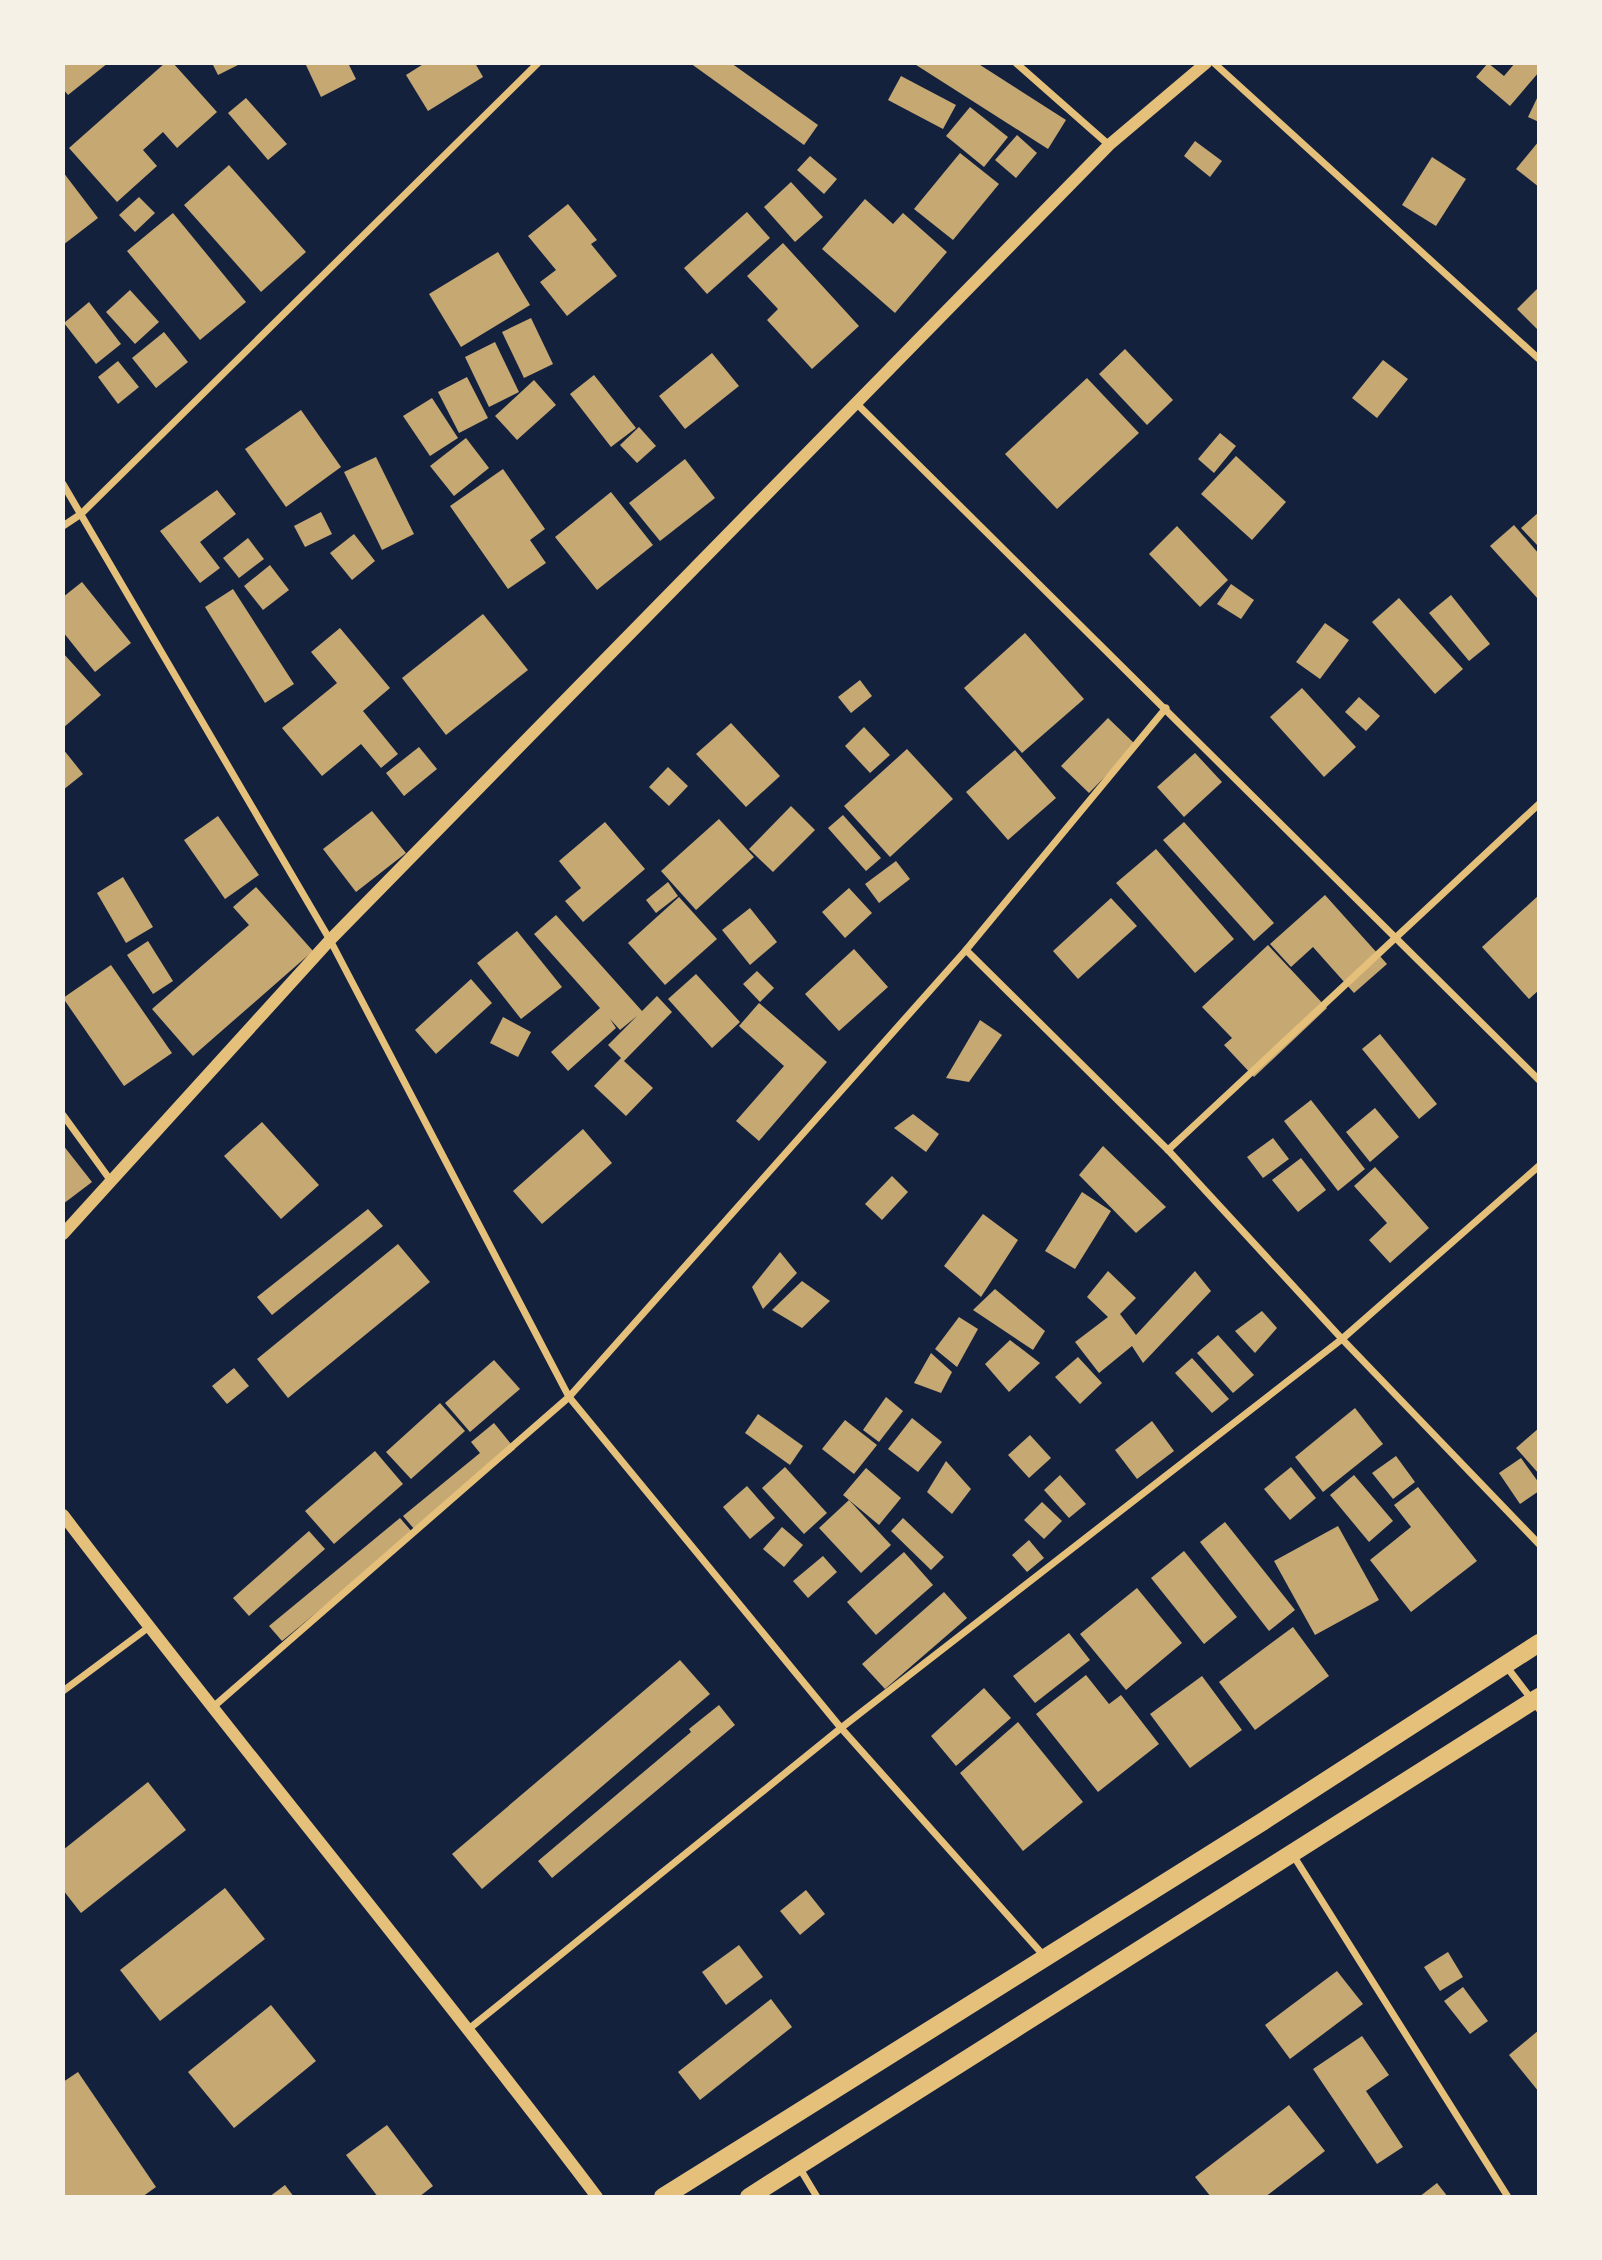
<svg xmlns="http://www.w3.org/2000/svg" width="1602" height="2260" viewBox="0 0 1602 2260" font-family="Montserrat,sans-serif">
<style>
.building{fill:#c6a872}
.lines{fill:none;stroke-linecap:round;stroke-linejoin:round}
.minor{stroke:#e5c07b;stroke-width:7}
.tertiary{stroke:#e5c07b;stroke-width:12}
.primary{stroke:#e5c07b;stroke-width:18}
</style>
<rect width="100%" height="100%" fill="#14213d"/>
<g class="building">
<polygon points="63,63 108,63 68,95 63,89"/>
<polygon points="165,63 173,63 217,112 177,148 163,132 143,150 157,166 117,202 69,148"/>
<polygon points="212,63 242,63 218,75"/>
<polygon points="305,63 348,63 356,79 321,97"/>
<polygon points="425,63 475,63 483,77 428,111 406,75"/>
<polygon points="690,63 731,63 818,125 804,145"/>
<polygon points="913,63 977,63 1066,120 1048,149"/>
<polygon points="1488,63 1504,76 1515,63 1537,63 1539,72 1510,106 1476,77"/>
<polygon points="901,76 956,105 943,129 888,100"/>
<polygon points="1539,94 1539,122 1528,117"/>
<polygon points="246,98 287,144 268,160 228,113"/>
<polygon points="970,107 1008,137 984,167 946,136"/>
<polygon points="1017,135 1037,153 1016,178 995,160"/>
<polygon points="1195,141 1222,161 1210,177 1184,156"/>
<polygon points="1539,141 1539,187 1516,169"/>
<polygon points="960,153 999,184 953,240 914,209"/>
<polygon points="810,156 837,179 824,194 797,170"/>
<polygon points="1432,157 1466,179 1436,226 1402,205"/>
<polygon points="229,165 306,252 261,292 184,205"/>
<polygon points="63,172 98,218 63,245"/>
<polygon points="791,182 823,217 795,242 764,207"/>
<polygon points="139,197 155,213 135,232 119,215"/>
<polygon points="865,199 893,224 903,213 947,252 895,313 822,249"/>
<polygon points="568,204 597,240 591,244 617,276 567,316 540,282 556,270 528,236"/>
<polygon points="747,212 770,238 707,294 684,268"/>
<polygon points="173,213 246,302 200,340 127,251"/>
<polygon points="783,243 859,326 812,369 767,320 778,309 747,276"/>
<polygon points="498,252 530,305 461,347 429,294"/>
<polygon points="1539,287 1539,331 1517,309"/>
<polygon points="130,290 159,322 135,344 106,312"/>
<polygon points="89,302 121,344 96,364 64,323"/>
<polygon points="531,318 553,364 524,378 502,332"/>
<polygon points="164,332 188,362 156,388 132,358"/>
<polygon points="495,342 519,392 489,407 465,357"/>
<polygon points="1125,349 1173,400 1147,425 1099,374"/>
<polygon points="712,353 739,386 685,429 659,396"/>
<polygon points="1383,360 1408,379 1377,418 1352,398"/>
<polygon points="118,361 139,387 118,404 98,377"/>
<polygon points="594,375 636,428 611,447 570,394"/>
<polygon points="467,377 488,418 459,433 438,392"/>
<polygon points="1087,378 1139,433 1057,509 1005,454"/>
<polygon points="534,380 556,405 517,440 495,416"/>
<polygon points="432,398 458,438 430,456 403,416"/>
<polygon points="301,410 341,467 286,507 245,449"/>
<polygon points="639,427 656,446 637,463 620,445"/>
<polygon points="1220,433 1236,446 1214,473 1198,459"/>
<polygon points="466,438 489,468 454,496 430,466"/>
<polygon points="1236,456 1286,502 1252,540 1201,494"/>
<polygon points="376,457 414,534 382,550 344,472"/>
<polygon points="685,459 715,498 660,541 629,503"/>
<polygon points="503,469 545,529 530,540 546,563 508,589 450,506"/>
<polygon points="217,490 236,514 200,542 220,568 200,583 160,531"/>
<polygon points="611,492 653,545 597,590 555,537"/>
<polygon points="321,512 332,534 305,547 294,526"/>
<polygon points="1539,512 1539,547 1521,528"/>
<polygon points="1514,525 1539,554 1539,600 1490,546"/>
<polygon points="1177,526 1228,580 1200,607 1149,554"/>
<polygon points="354,534 375,561 352,580 330,553"/>
<polygon points="248,538 264,559 239,578 223,558"/>
<polygon points="270,565 289,590 263,610 244,586"/>
<polygon points="82,582 131,643 95,672 63,632 63,597"/>
<polygon points="1231,584 1254,600 1241,619 1217,604"/>
<polygon points="233,589 294,684 265,703 205,607"/>
<polygon points="1451,595 1490,644 1469,661 1429,613"/>
<polygon points="1399,598 1463,669 1435,694 1372,622"/>
<polygon points="483,614 528,670 446,735 402,678"/>
<polygon points="1325,623 1349,640 1320,679 1296,662"/>
<polygon points="340,628 390,688 363,711 398,754 381,768 361,744 322,776 282,728 337,683 311,652"/>
<polygon points="1025,633 1084,699 1022,753 964,688"/>
<polygon points="63,653 101,695 63,728"/>
<polygon points="860,680 872,696 851,713 838,697"/>
<polygon points="1302,688 1356,747 1324,777 1270,717"/>
<polygon points="1359,697 1380,716 1366,731 1345,712"/>
<polygon points="1108,718 1136,745 1089,793 1061,766"/>
<polygon points="731,723 780,776 746,807 696,754"/>
<polygon points="864,727 890,755 870,773 845,746"/>
<polygon points="419,747 437,769 404,796 386,773"/>
<polygon points="63,749 83,774 63,790"/>
<polygon points="907,749 953,799 890,857 844,806"/>
<polygon points="1015,750 1056,798 1008,840 966,792"/>
<polygon points="1195,753 1222,782 1184,817 1157,787"/>
<polygon points="668,767 688,786 669,806 649,787"/>
<polygon points="791,806 815,830 773,872 749,849"/>
<polygon points="372,811 406,853 356,892 323,849"/>
<polygon points="843,815 881,858 866,871 828,828"/>
<polygon points="218,816 259,875 225,899 184,840"/>
<polygon points="719,819 754,857 696,910 661,871"/>
<polygon points="605,822 645,869 583,922 565,901 581,888 559,861"/>
<polygon points="1184,822 1274,923 1254,941 1163,840"/>
<polygon points="1156,849 1234,939 1195,973 1116,883"/>
<polygon points="896,861 910,879 879,903 865,884"/>
<polygon points="123,877 153,927 126,943 97,893"/>
<polygon points="668,882 678,896 656,913 646,900"/>
<polygon points="256,887 313,951 193,1056 152,1009 249,925 233,907"/>
<polygon points="849,888 872,913 845,938 822,912"/>
<polygon points="1325,895 1387,964 1354,993 1313,947 1291,967 1270,944"/>
<polygon points="1539,895 1539,990 1529,999 1482,947"/>
<polygon points="679,897 717,939 665,985 628,943"/>
<polygon points="1111,898 1137,926 1078,979 1053,951"/>
<polygon points="750,908 777,942 750,965 722,930"/>
<polygon points="556,915 642,1011 657,996 672,1012 624,1061 653,1088 626,1116 594,1086 621,1058 608,1045 637,1016 620,1030 610,1019 616,1028 568,1071 551,1052 600,1008 534,934"/>
<polygon points="517,931 562,987 521,1019 477,963"/>
<polygon points="148,941 173,981 153,994 127,955"/>
<polygon points="1268,945 1327,1008 1254,1077 1224,1045 1232,1038 1202,1007"/>
<polygon points="854,949 888,987 839,1031 805,994"/>
<polygon points="111,965 172,1053 124,1086 63,998"/>
<polygon points="757,971 774,988 760,1002 743,984"/>
<polygon points="696,974 740,1022 712,1048 668,999"/>
<polygon points="471,979 492,1003 436,1054 415,1030"/>
<polygon points="759,1003 827,1062 759,1141 736,1121 784,1066 739,1026"/>
<polygon points="503,1017 531,1032 518,1057 490,1043"/>
<polygon points="980,1020 1002,1035 969,1082 946,1078"/>
<polygon points="1380,1034 1437,1104 1419,1119 1362,1049"/>
<polygon points="1311,1100 1365,1169 1338,1191 1284,1121"/>
<polygon points="1375,1108 1399,1137 1370,1162 1346,1132"/>
<polygon points="913,1114 939,1134 926,1152 894,1128"/>
<polygon points="262,1122 319,1185 281,1219 224,1156"/>
<polygon points="583,1129 612,1163 542,1224 513,1191"/>
<polygon points="1273,1138 1289,1159 1263,1178 1247,1157"/>
<polygon points="63,1145 92,1182 63,1204"/>
<polygon points="1103,1146 1166,1207 1136,1233 1079,1175"/>
<polygon points="1301,1158 1326,1190 1298,1212 1272,1180"/>
<polygon points="1375,1167 1429,1228 1390,1263 1369,1240 1387,1223 1354,1186"/>
<polygon points="892,1176 908,1192 882,1220 865,1204"/>
<polygon points="1082,1192 1111,1211 1075,1269 1045,1251"/>
<polygon points="368,1209 383,1226 272,1315 257,1297"/>
<polygon points="983,1214 1018,1240 981,1297 944,1266"/>
<polygon points="398,1244 430,1282 288,1398 257,1359"/>
<polygon points="780,1252 797,1273 763,1309 752,1287"/>
<polygon points="1108,1271 1136,1298 1120,1314 1136,1335 1195,1271 1211,1291 1143,1363 1132,1346 1099,1373 1075,1342 1108,1317 1087,1297"/>
<polygon points="802,1281 830,1301 802,1328 772,1310"/>
<polygon points="995,1289 1045,1331 1033,1350 973,1310"/>
<polygon points="1262,1311 1277,1328 1255,1353 1235,1331"/>
<polygon points="959,1317 978,1329 957,1367 935,1349"/>
<polygon points="1218,1335 1254,1375 1233,1393 1197,1353"/>
<polygon points="1010,1340 1040,1363 1009,1392 985,1364"/>
<polygon points="931,1353 952,1372 941,1393 914,1383"/>
<polygon points="1078,1357 1102,1383 1080,1404 1055,1377"/>
<polygon points="1192,1358 1229,1399 1212,1413 1175,1373"/>
<polygon points="494,1360 520,1389 470,1432 445,1403"/>
<polygon points="234,1368 249,1386 227,1404 212,1386"/>
<polygon points="886,1397 903,1411 879,1442 863,1430"/>
<polygon points="440,1403 465,1431 411,1479 386,1452"/>
<polygon points="1355,1408 1383,1444 1323,1492 1295,1457"/>
<polygon points="758,1414 803,1446 790,1465 745,1433"/>
<polygon points="912,1418 942,1442 918,1472 888,1449"/>
<polygon points="845,1420 877,1445 854,1474 822,1449"/>
<polygon points="1152,1421 1174,1451 1137,1479 1115,1450"/>
<polygon points="494,1423 515,1449 415,1530 403,1516 480,1453 471,1442"/>
<polygon points="1539,1428 1539,1474 1516,1448"/>
<polygon points="1030,1435 1051,1458 1029,1478 1008,1455"/>
<polygon points="375,1451 403,1484 334,1544 305,1511"/>
<polygon points="1396,1456 1415,1482 1393,1499 1372,1473"/>
<polygon points="1521,1458 1539,1483 1539,1491 1520,1504 1499,1473"/>
<polygon points="946,1461 971,1489 952,1514 927,1492"/>
<polygon points="785,1467 827,1513 804,1534 762,1488"/>
<polygon points="1291,1467 1316,1498 1290,1520 1264,1489"/>
<polygon points="866,1468 901,1498 879,1525 843,1495"/>
<polygon points="1060,1475 1086,1504 1069,1518 1044,1490"/>
<polygon points="1354,1475 1393,1521 1369,1542 1330,1495"/>
<polygon points="747,1486 775,1518 750,1539 723,1507"/>
<polygon points="1418,1487 1477,1561 1411,1612 1370,1560 1411,1527 1394,1505"/>
<polygon points="849,1500 891,1545 861,1573 819,1528"/>
<polygon points="1042,1502 1062,1521 1044,1539 1024,1520"/>
<polygon points="400,1518 413,1533 282,1641 269,1626"/>
<polygon points="903,1518 944,1557 931,1570 891,1531"/>
<polygon points="1225,1522 1295,1610 1269,1631 1200,1542"/>
<polygon points="1338,1526 1379,1600 1315,1635 1274,1561"/>
<polygon points="782,1527 803,1545 784,1567 763,1549"/>
<polygon points="309,1531 325,1549 249,1616 233,1598"/>
<polygon points="1029,1540 1044,1558 1027,1572 1012,1555"/>
<polygon points="1184,1551 1237,1617 1204,1644 1151,1578"/>
<polygon points="904,1552 933,1585 876,1635 847,1602"/>
<polygon points="823,1556 837,1572 808,1598 793,1581"/>
<polygon points="1137,1588 1182,1643 1126,1690 1080,1634"/>
<polygon points="944,1592 967,1618 885,1689 862,1664"/>
<polygon points="1293,1627 1329,1676 1255,1730 1219,1682"/>
<polygon points="1069,1633 1090,1660 1035,1703 1013,1676"/>
<polygon points="680,1660 710,1694 482,1889 452,1854"/>
<polygon points="1086,1675 1109,1704 1121,1695 1159,1744 1098,1792 1036,1714"/>
<polygon points="1202,1676 1242,1730 1190,1768 1150,1714"/>
<polygon points="984,1688 1011,1718 956,1766 931,1736"/>
<polygon points="719,1705 735,1725 552,1878 538,1861 691,1732 689,1729"/>
<polygon points="1018,1722 1083,1802 1023,1851 960,1773"/>
<polygon points="148,1782 186,1830 81,1913 63,1890 63,1850"/>
<polygon points="225,1888 265,1939 160,2021 120,1970"/>
<polygon points="806,1890 825,1914 800,1935 780,1911"/>
<polygon points="739,1945 763,1977 726,2005 702,1972"/>
<polygon points="1448,1952 1463,1977 1440,1991 1424,1967"/>
<polygon points="1337,1971 1363,2004 1290,2059 1265,2025"/>
<polygon points="1463,1987 1488,2021 1470,2034 1444,2001"/>
<polygon points="771,1999 792,2027 700,2100 678,2072"/>
<polygon points="271,2005 316,2061 234,2128 188,2072"/>
<polygon points="1539,2030 1539,2092 1509,2055"/>
<polygon points="1362,2036 1389,2075 1366,2091 1403,2147 1377,2164 1313,2069"/>
<polygon points="78,2072 156,2187 142,2197 63,2197 63,2082"/>
<polygon points="1289,2105 1325,2151 1265,2197 1211,2197 1195,2177"/>
<polygon points="387,2125 433,2186 419,2197 378,2197 346,2155"/>
<polygon points="1437,2183 1448,2197 1419,2197"/>
<polygon points="285,2185 294,2197 269,2197"/>
</g>
<g class="lines">
<g class="minor">
<polyline points="1016,63 1109,145"/>
<polyline points="1214,63 1539,359"/>
<polyline points="856,403 1539,1080"/>
<polyline points="63,484 330,940 569,1397 841,1728 1045,1957"/>
<polyline points="63,526 81,514 538,63"/>
<polyline points="966,950 1168,1150 1342,1339 1539,1544"/>
<polyline points="63,1115 111,1181"/>
<polyline points="1168,1150 1539,804"/>
<polyline points="1506,1666 1539,1709"/>
<polyline points="63,1691 149,1627"/>
<polyline points="212,1708 569,1397 966,950 1166,708"/>
<polyline points="1293,1855 1508,2197"/>
<polyline points="470,2028 841,1728 1342,1339 1539,1166"/>
<polyline points="799,2167 817,2197"/>
</g>
<g class="tertiary">
<polyline points="63,1234 330,940 1109,145 1206,63"/>
<path d="M 63,1515 C 238,1745 423,1966 597,2197"/>
</g>
<g class="primary">
<polyline points="663,2197 1262,1822 1539,1643"/>
<polyline points="749,2197 1539,1697"/>
</g>
</g>
<rect width="1602" height="2260" fill="none" stroke="#f6f1e7" stroke-width="130"/>
</svg>
